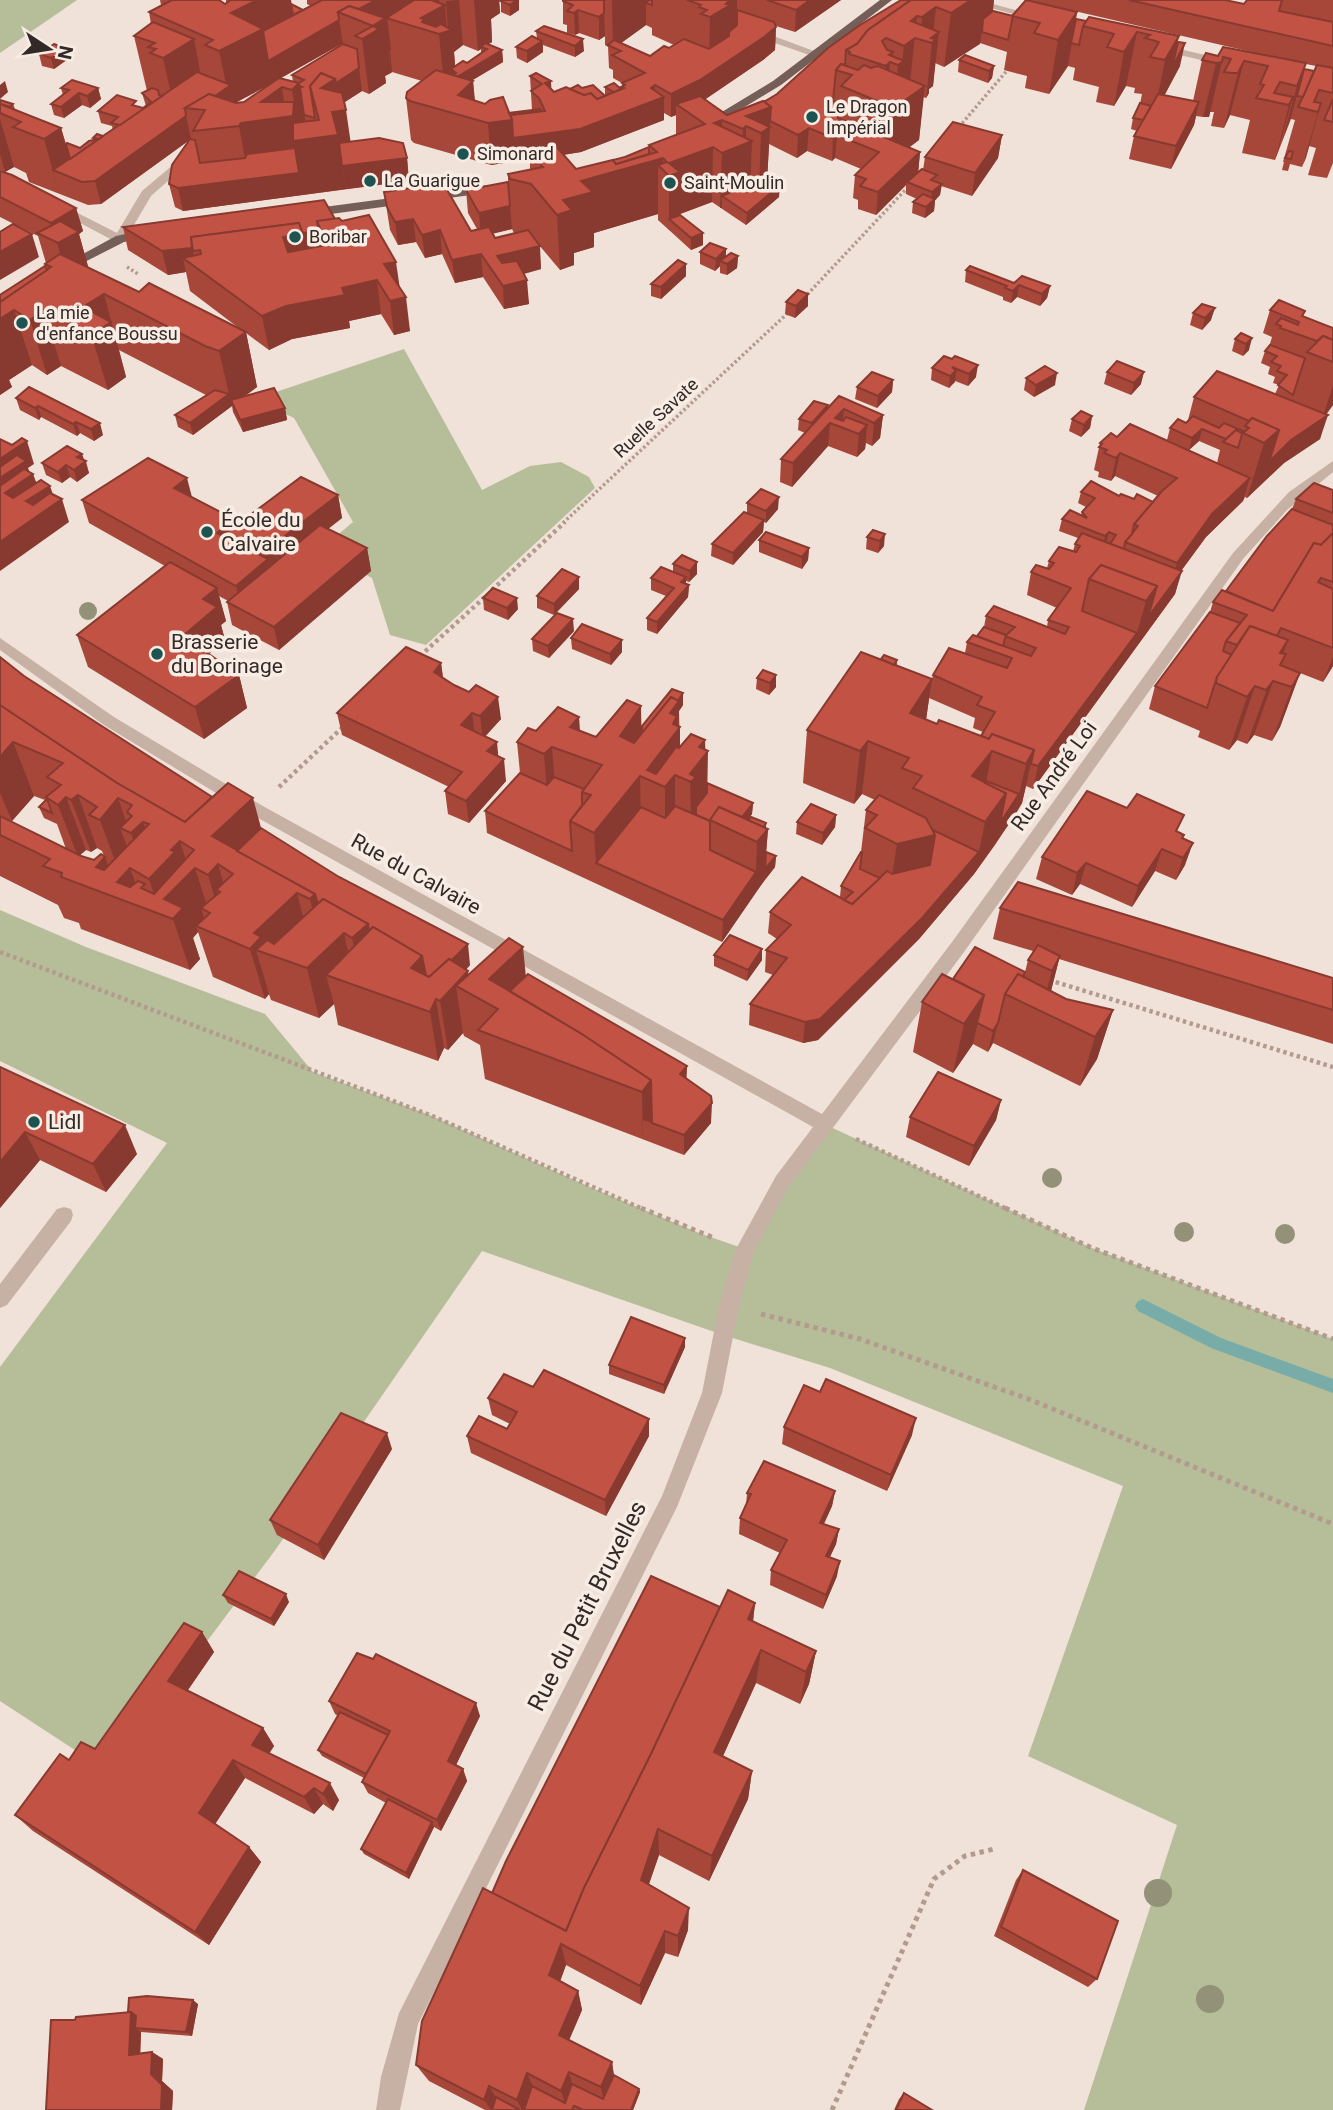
<svg xmlns="http://www.w3.org/2000/svg" width="1333" height="2110" viewBox="0 0 1333 2110" font-family="Roboto,sans-serif">
<style>
.green{fill:#b6be99}
.lines{fill:none;stroke-linecap:round;stroke-linejoin:round}
.stream{fill:#78aca8;fill-rule:evenodd}
.path-far2{stroke:#b39a8f;stroke-width:3.5;stroke-dasharray:2.5 2.5;stroke-linecap:butt}
.path-far1{stroke:#b39a8f;stroke-width:4.5;stroke-dasharray:3.5 3.5;stroke-linecap:butt}
.path{stroke:#b39a8f;stroke-width:5;stroke-dasharray:4.5 4.5;stroke-linecap:butt}
.minor{fill:#c7b1a5;fill-rule:evenodd}
.major{fill:#755e57;fill-rule:evenodd}
.tree{fill:#939279}
.wall{fill:#a7473a;fill-rule:evenodd}
.shaded-wall{fill:#883a30}
.building{fill:#c25344;stroke:#883a30;stroke-width:2;fill-rule:evenodd}
.poi-dot{fill:#1d5350;stroke:#f8ede4;stroke-width:2.5}
.labels{text-anchor:middle;stroke-width:7;stroke-linejoin:round;paint-order:stroke}
.far-poi-label{font-size:18px;fill:#332926;stroke:#f8ede4;text-anchor:start}
.far-street-label{font-size:18px;fill:#332926;stroke:#f8ede4}
.poi-label{font-size:21px;fill:#332926;stroke:#f8ede4;text-anchor:start}
.street-label{font-size:21px;fill:#332926;stroke:#f8ede4}
.near-street-label{font-size:24px;fill:#332926;stroke:#f8ede4}
</style>
<rect width="100%" height="100%" fill="#f0e2d8"/>
<g class="green">
<polygon points="0,0 77,0 0,53"/>
<polygon points="404,349 482,490 530,466 561,462 589,477 595,488 426,645 390,635 372,578 326,554 328,543 353,522 294,418 255,399"/>
<polygon points="0,910 86,947 265,1014 313,1072 430,1115 590,1187 699,1233 745,1249 824,1124 1092,1248 1333,1339 1333,2110 1084,2110 1177,1825 1028,1756 1123,1486 830,1368 723,1335 482,1251 276,1549 158,1707 113,1775 0,1701 0,1367 167,1143 0,1061"/>
</g>
<g class="lines">
<polygon class="stream" points="1143,1299 1221,1338 1333,1379 1333,1393 1211,1348 1138,1311 1135,1306 1138,1301"/>
<g class="path-far2">
<polyline points="959,127 1010,67"/>
<polyline points="127,267 138,274"/>
<polyline points="804,298 908,187"/>
<polyline points="563,523 790,311"/>
</g>
<g class="path-far1">
<polyline points="492,590 565,522"/>
<polyline points="420,656 486,596"/>
<polyline points="279,787 344,726"/>
<polyline points="0,952 430,1115 645,1210"/>
<polyline points="1049,980 1333,1067"/>
<polyline points="856,1139 1009,1210"/>
</g>
<g class="path">
<polyline points="641,1208 714,1238"/>
<polyline points="1005,1208 1092,1248 1333,1339"/>
<polyline points="761,1314 860,1339 1031,1400 1333,1524"/>
<polyline points="832,2110 934,1879 965,1856 994,1849"/>
</g>
<g class="minor">
<polygon points="960,0 978,0 1041,17 1036,20"/>
<polygon points="749,30 757,30 822,54 812,56 749,34"/>
<polygon points="1162,45 1231,61 1233,63 1227,66 1158,50 1156,48"/>
<polygon points="186,154 196,156 151,196 124,242 116,242 52,208 62,205 117,233 142,191"/>
<polygon points="1333,461 1333,472 1287,510 1243,559 964,952 788,1188 754,1251 739,1306 722,1393 677,1507 418,2024 400,2110 376,2110 381,2077 399,2013 662,1496 702,1393 719,1306 736,1249 776,1176 813,1127 249,813 104,725 0,650 0,638 114,717 261,805 822,1114 952,942 1233,553 1289,492"/>
<polygon points="64,1207 71,1209 73,1215 71,1221 7,1305 0,1308 0,1284 57,1209"/>
</g>
<g class="major">
<polygon points="880,0 892,0 781,85 710,128 702,128 702,124 773,81"/>
<polygon points="489,185 495,189 493,192 309,217 303,213 309,209"/>
<polygon points="149,229 155,233 153,236 124,242 69,270 61,270 59,267 116,236"/>
</g>
</g>
<g class="tree">
<circle cx="88" cy="611" r="9"/>
<circle cx="1052" cy="1178" r="10"/>
<circle cx="1184" cy="1232" r="10"/>
<circle cx="1285" cy="1234" r="10"/>
<circle cx="1158" cy="1893" r="14"/>
<circle cx="1210" cy="1999" r="14"/>
</g>
<g class="wall">
<path d="M 160,0 L 219,0 L 225,4 L 226,3 L 226,0 L 291,0 L 291,4 L 303,10 L 311,6 L 307,4 L 307,0 L 499,0 L 500,13 L 491,19 L 492,42 L 488,44 L 502,50 L 503,62 L 471,81 L 473,81 L 475,100 L 509,113 L 532,110 L 530,76 L 554,92 L 570,89 L 582,88 L 605,96 L 605,87 L 621,88 L 622,86 L 622,83 L 613,78 L 613,70 L 609,68 L 608,47 L 605,45 L 605,36 L 599,40 L 579,33 L 575,35 L 567,33 L 567,25 L 563,24 L 563,0 L 841,0 L 795,32 L 776,26 L 775,50 L 763,60 L 705,99 L 727,115 L 763,101 L 777,94 L 901,0 L 994,0 L 993,11 L 1013,16 L 1026,0 L 1225,0 L 1244,4 L 1247,0 L 1333,0 L 1333,163 L 1327,178 L 1308,175 L 1316,148 L 1309,146 L 1302,167 L 1290,164 L 1288,171 L 1282,170 L 1284,162 L 1283,162 L 1295,120 L 1291,119 L 1275,160 L 1242,153 L 1250,120 L 1230,115 L 1224,128 L 1211,126 L 1214,112 L 1210,112 L 1209,117 L 1203,117 L 1196,116 L 1194,125 L 1171,169 L 1129,159 L 1134,136 L 1137,131 L 1131,129 L 1133,118 L 1140,104 L 1142,94 L 1134,93 L 1135,88 L 1126,86 L 1114,106 L 1096,102 L 1099,87 L 1073,80 L 1075,68 L 1068,66 L 1049,94 L 1025,88 L 1027,76 L 1004,70 L 1007,52 L 980,43 L 944,67 L 935,63 L 933,86 L 929,89 L 929,93 L 926,98 L 923,97 L 919,140 L 909,147 L 920,152 L 918,173 L 923,170 L 925,157 L 1002,135 L 998,158 L 972,196 L 941,186 L 940,195 L 935,200 L 934,211 L 925,218 L 912,213 L 913,202 L 917,199 L 906,194 L 906,185 L 876,215 L 858,209 L 858,200 L 853,198 L 855,175 L 861,169 L 835,158 L 832,161 L 807,151 L 797,158 L 769,144 L 767,182 L 760,187 L 779,197 L 746,225 L 712,202 L 680,214 L 703,233 L 703,245 L 691,250 L 658,220 L 658,214 L 594,233 L 594,247 L 574,253 L 574,265 L 560,270 L 539,245 L 541,269 L 524,274 L 529,304 L 504,309 L 483,277 L 455,283 L 442,254 L 425,258 L 416,242 L 398,245 L 390,230 L 384,192 L 471,231 L 477,229 L 468,213 L 466,190 L 508,182 L 508,174 L 530,170 L 530,159 L 491,165 L 414,143 L 411,140 L 406,98 L 422,81 L 392,72 L 385,76 L 386,83 L 369,94 L 362,91 L 344,102 L 350,142 L 407,158 L 409,181 L 183,211 L 175,207 L 169,184 L 188,141 L 101,204 L 88,205 L 29,182 L 26,173 L 14,167 L 5,172 L 0,170 L 0,100 L 13,104 L 15,109 L 61,128 L 66,144 L 80,148 L 94,140 L 93,138 L 103,136 L 113,130 L 112,126 L 101,123 L 98,111 L 138,106 L 143,108 L 146,106 L 142,93 L 147,91 L 134,36 L 151,24 L 149,12 L 161,5 ZM 1031,1 L 1269,56 L 1218,56 L 1202,60 L 1193,101 L 1164,96 L 1180,66 L 1178,42 L 1076,19 L 1077,12 ZM 646,25 L 652,28 L 652,35 L 674,45 L 650,56 L 621,43 ZM 343,43 L 292,75 L 293,82 L 281,78 ZM 463,45 L 478,51 L 481,49 L 481,53 L 467,63 L 455,66 L 454,52 ZM 1306,64 L 1316,66 L 1314,71 L 1304,69 ZM 269,85 L 244,102 L 235,103 ZM 664,113 L 671,117 L 676,115 L 676,135 L 649,145 L 649,147 L 625,157 L 576,169 L 563,155 L 581,152 L 664,120 ZM 512,229 L 514,233 L 495,238 L 492,234 Z"/>
<polygon points="501,0 519,0 519,10 510,16 501,12"/>
<polygon points="544,26 584,51 575,57 543,45 543,52 527,63 517,58 516,47 537,38 536,31"/>
<polygon points="65,48 68,59 54,69 42,66 39,54"/>
<polygon points="959,60 994,66 992,78 988,83 958,72"/>
<polygon points="61,88 98,88 101,99 90,108 82,105 64,118 54,115 51,104 63,95"/>
<polygon points="0,171 76,208 83,231 79,234 88,268 139,292 240,329 190,291 186,272 168,275 128,250 123,227 335,219 400,288 410,331 394,335 381,314 349,321 350,328 292,339 269,350 246,333 257,387 245,396 285,408 287,420 243,432 233,412 232,406 193,435 178,427 175,415 206,395 119,350 126,377 108,390 61,366 47,375 32,365 9,380 12,387 0,395 0,295 45,266 45,264 46,263 38,236 0,217"/>
<polygon points="726,249 726,256 738,256 737,268 727,275 720,273 720,266 715,271 700,264 700,252"/>
<polygon points="686,264 686,276 661,299 651,296 651,284"/>
<polygon points="966,270 1014,283 1050,286 1047,298 1040,306 1017,297 1011,303 1003,300 1003,297 965,282"/>
<polygon points="808,294 808,306 795,318 785,314 786,302"/>
<path d="M 1270,310 L 1303,317 L 1333,328 L 1333,405 L 1326,415 L 1320,439 L 1284,463 L 1247,498 L 1245,497 L 1243,501 L 1206,537 L 1181,571 L 1175,594 L 1033,789 L 1026,786 L 1022,803 L 995,845 L 974,874 L 919,939 L 818,1040 L 803,1043 L 749,1025 L 750,1004 L 773,975 L 765,972 L 766,950 L 777,939 L 768,933 L 770,912 L 845,899 L 840,897 L 841,886 L 861,852 L 866,810 L 875,800 L 862,794 L 854,804 L 803,783 L 807,730 L 881,659 L 897,660 L 897,665 L 932,679 L 933,675 L 965,653 L 967,642 L 977,636 L 984,627 L 986,616 L 1047,627 L 1048,620 L 1057,608 L 1027,595 L 1031,572 L 1047,568 L 1049,561 L 1073,551 L 1075,544 L 1078,538 L 1059,531 L 1062,519 L 1081,515 L 1082,512 L 1086,507 L 1078,503 L 1081,492 L 1119,496 L 1153,502 L 1158,496 L 1115,476 L 1111,481 L 1098,477 L 1099,472 L 1094,470 L 1100,443 L 1117,437 L 1217,463 L 1220,450 L 1199,441 L 1189,450 L 1167,440 L 1170,428 L 1186,423 L 1189,421 L 1188,420 L 1194,397 L 1275,394 L 1279,385 L 1273,383 L 1275,377 L 1268,374 L 1270,367 L 1261,363 L 1265,351 L 1269,347 L 1272,337 L 1263,333 ZM 929,698 L 975,718 L 973,728 L 983,732 L 981,736 L 937,724 L 926,720 Z"/>
<polygon points="1193,313 1211,320 1202,330 1190,325"/>
<polygon points="1241,333 1249,350 1243,356 1232,351 1235,339"/>
<polygon points="944,356 976,377 968,386 955,381 949,388 931,380 932,368"/>
<polygon points="1107,372 1141,384 1131,395 1104,384"/>
<polygon points="1026,378 1055,385 1034,397 1024,390"/>
<polygon points="893,380 892,392 877,408 855,399 857,387"/>
<polygon points="29,387 103,435 94,441 80,433 77,436 41,417 39,420 20,410 16,398"/>
<polygon points="839,396 883,415 880,438 872,446 866,443 865,449 857,457 828,446 792,487 780,482 781,459 805,433 798,430 799,419 827,409"/>
<polygon points="1092,416 1090,428 1081,437 1069,431 1072,419"/>
<polygon points="84,461 86,461 89,473 77,482 70,477 62,483 46,475 42,463"/>
<polygon points="1333,490 1333,666 1323,682 1300,673 1280,727 1272,741 1254,735 1247,744 1237,740 1229,750 1198,737 1200,731 1149,709 1155,686 1210,612 1213,602 1226,591 1292,509 1296,499"/>
<polygon points="338,495 342,518 328,529 367,548 371,571 279,650 232,625 227,602 228,601 219,596 226,621 221,625 225,640 209,654 239,675 247,708 204,739 88,667 77,635 165,566 89,523 82,500 192,497 236,526"/>
<polygon points="747,503 778,509 766,523 764,522 763,532 733,565 711,556 712,544 747,513"/>
<polygon points="873,530 884,546 878,553 866,549 867,537"/>
<polygon points="759,540 809,548 808,560 802,569 759,552"/>
<polygon points="697,562 697,574 689,582 686,581 686,584 689,585 688,597 657,634 647,630 647,618 666,596 651,590 651,578 673,572 673,564"/>
<polygon points="579,577 579,589 554,615 537,608 537,596"/>
<polygon points="483,598 518,609 508,620 484,610"/>
<polygon points="574,631 549,658 533,651 532,639"/>
<polygon points="571,638 622,640 622,652 611,665 572,649"/>
<path d="M 0,657 L 24,676 L 261,828 L 470,965 L 466,970 L 468,976 L 525,977 L 687,1066 L 686,1079 L 711,1123 L 684,1155 L 485,1079 L 480,1045 L 464,1036 L 463,1033 L 448,1050 L 444,1048 L 438,1061 L 338,1025 L 334,1004 L 319,1018 L 271,1000 L 269,994 L 265,999 L 213,977 L 198,932 L 193,938 L 200,959 L 190,970 L 81,929 L 79,923 L 64,918 L 58,905 L 0,876 ZM 34,796 L 45,800 L 39,807 L 44,818 L 57,824 L 66,849 L 5,819 L 12,821 ZM 97,848 L 102,851 L 104,856 L 94,860 L 80,855 L 86,850 L 91,852 Z"/>
<polygon points="441,663 443,678 501,719 485,736 498,756 506,781 469,823 448,814 445,791 449,787 342,735 337,713"/>
<polygon points="776,675 776,687 769,695 756,689 757,678"/>
<polygon points="683,693 683,705 679,711 680,747 705,740 707,783 753,803 752,814 748,820 766,823 766,828 768,829 766,852 776,856 775,867 754,894 722,942 487,833 485,811 520,773 517,742 536,731 580,731 596,737 642,726"/>
<polygon points="836,815 835,827 822,845 796,834 797,822"/>
<polygon points="1179,832 1183,839 1185,865 1176,880 1155,871 1132,907 1080,884 1072,895 1036,879 1042,857"/>
<polygon points="1000,908 1333,978 1333,1044 1059,959 1051,991 1066,999 1113,1010 1097,1059 1080,1086 993,1043 988,1052 973,1044 953,1073 913,1052 922,1002 1025,972 1028,960 1033,951 993,939"/>
<polygon points="714,955 762,960 747,981 714,966"/>
<polygon points="0,1067 137,1154 106,1192 40,1160 0,1208"/>
<polygon points="1001,1100 996,1120 969,1166 906,1137 910,1117"/>
<polygon points="685,1347 664,1394 609,1374 609,1365"/>
<polygon points="533,1387 649,1436 606,1516 471,1453 467,1436 507,1429 510,1424 492,1415 488,1398"/>
<polygon points="784,1427 912,1435 887,1491 782,1444"/>
<polygon points="392,1449 324,1560 277,1535 270,1520"/>
<polygon points="835,1491 832,1506 824,1524 839,1529 836,1544 830,1557 837,1576 823,1609 770,1585 771,1570 780,1553 739,1534 740,1518 746,1505 747,1493"/>
<polygon points="223,1595 289,1602 274,1626 228,1603"/>
<polygon points="755,1603 753,1622 816,1651 809,1684 800,1704 756,1683 723,1756 752,1771 748,1799 709,1881 659,1855 649,1884 688,1930 678,1957 665,1953 641,2005 566,1965 560,1981 578,1991 582,2010 569,2040 612,2062 614,2075 639,2089 640,2092 633,2110 485,2110 429,2081 416,2065 492,1893 720,1607"/>
<polygon points="202,1632 214,1652 188,1690 263,1728 274,1746 269,1753 339,1800 333,1811 323,1804 314,1814 245,1778 215,1824 249,1847 261,1862 209,1945 33,1831 15,1815 69,1760 95,1749"/>
<polygon points="329,1701 480,1716 456,1765 463,1769 467,1781 441,1831 434,1827 409,1879 364,1854 361,1849 386,1803 368,1793 362,1782 364,1778 322,1756 318,1750 338,1716 335,1714"/>
<polygon points="1023,1870 1097,1979 1088,1987 994,1936 1016,1880"/>
<polygon points="198,2004 192,2036 141,2032 140,2053 152,2052 163,2059 162,2081 173,2091 172,2110 46,2110 75,2020"/>
<polygon points="904,2093 932,2110 894,2110 899,2099"/>
</g>
<g class="shaded-wall">
<polygon points="257,0 291,0 297,38 339,20 343,43 272,83 235,103 205,110 197,109 227,88 219,51 231,13"/>
<polygon points="376,0 418,0 385,19 391,73 385,76 386,83 369,94 362,39 373,26 348,16"/>
<polygon points="431,0 439,0 440,8 445,5 447,32 448,31 446,1 459,0 463,45 454,52 456,77 502,50 503,62 444,97 444,84 439,34 422,29 421,18"/>
<polygon points="474,0 499,0 500,13 491,19 492,42 483,48 481,47 481,49 478,51"/>
<polygon points="517,0 519,0 519,10 510,16 510,5"/>
<polygon points="612,0 649,0 646,3 646,25 613,49"/>
<polygon points="730,0 737,0 736,47 709,71 710,17"/>
<polygon points="810,0 841,0 795,32 796,10"/>
<polygon points="971,0 994,0 991,22 982,30 980,44 944,67 951,13"/>
<polygon points="936,7 933,36 939,32 933,86 929,89 929,93 926,98 932,43 920,40 922,17"/>
<polygon points="578,10 579,33 575,35 574,13"/>
<polygon points="1077,12 1068,66 1049,94 1058,40"/>
<polygon points="604,13 605,36 599,40 599,17"/>
<polygon points="917,16 909,92 925,86 919,140 889,163 898,65 902,62 904,46 911,21"/>
<polygon points="776,27 775,50 763,60 700,103 676,104 676,115 671,117 671,94"/>
<polygon points="1137,32 1126,86 1114,106 1124,52"/>
<polygon points="1179,36 1172,68 1185,43 1180,66 1154,115 1165,60"/>
<polygon points="194,39 204,93 175,112 163,58"/>
<polygon points="583,39 584,51 575,57 575,46"/>
<polygon points="542,41 543,52 527,63 527,51"/>
<polygon points="65,48 68,59 54,69 51,58"/>
<polygon points="390,49 392,72 391,73 389,50"/>
<polygon points="893,52 892,63 890,62 886,105 883,103 886,66 889,55"/>
<polygon points="1223,57 1209,117 1203,117 1216,63"/>
<polygon points="1244,61 1230,115 1224,128 1238,73"/>
<polygon points="1306,63 1291,117 1282,141 1297,86"/>
<polygon points="994,66 992,78 988,83 989,71"/>
<polygon points="359,68 362,91 339,106 346,110 354,165 342,166 346,189 183,211 178,188 249,179 239,126 241,123 261,102 282,87 286,117 294,102 292,90 299,83 308,138 318,137 315,118 318,137 321,88 335,79"/>
<polygon points="5,81 8,92 0,99 0,85"/>
<polygon points="473,81 476,120 458,95"/>
<polygon points="551,81 552,103 545,83"/>
<polygon points="655,85 655,101 664,97 664,120 581,152 536,159 529,151 530,159 491,165 488,123 651,88"/>
<polygon points="98,88 101,99 90,108 87,96"/>
<polygon points="79,93 82,105 64,118 61,107"/>
<polygon points="1293,97 1278,151 1275,160 1289,105"/>
<polygon points="1199,102 1194,125 1171,169 1176,146"/>
<polygon points="1321,103 1306,158 1302,167 1318,112"/>
<polygon points="771,107 767,182 759,188 761,133 746,126 746,143 752,141 750,195 722,196 722,208 720,208 722,153 742,145 743,129 746,116"/>
<polygon points="186,116 191,139 101,204 95,181"/>
<polygon points="0,119 14,167 5,172 0,154"/>
<polygon points="722,120 721,153 714,123"/>
<polygon points="61,128 75,179 53,170 59,193 44,139"/>
<polygon points="809,128 807,151 797,158 798,135"/>
<polygon points="837,135 835,158 832,161 833,138"/>
<polygon points="1002,135 998,158 972,196 975,173"/>
<polygon points="713,147 712,202 680,214 680,227 669,219 669,163"/>
<polygon points="920,152 918,175 907,182 906,185 876,215 878,192"/>
<polygon points="407,158 409,181 346,189 342,166"/>
<polygon points="663,158 663,170 658,165 658,214 594,233 594,247 574,253 574,265 560,270 557,215 563,200 581,181"/>
<polygon points="942,184 940,195 935,200 934,211 925,218 926,207 931,202 932,192"/>
<polygon points="780,185 779,197 746,225 747,213"/>
<polygon points="510,206 512,229 481,236 479,213"/>
<polygon points="76,208 83,231 79,234 94,287 70,286 51,223"/>
<polygon points="413,219 416,242 398,245 395,222"/>
<polygon points="440,230 442,254 425,258 422,235"/>
<polygon points="319,231 322,255 200,250 193,251 196,268 183,258 186,272 168,275 162,251"/>
<polygon points="703,233 703,245 691,250 691,238"/>
<polygon points="32,234 39,257 0,280 0,252"/>
<polygon points="540,246 541,269 499,280 497,256"/>
<polygon points="726,249 725,261 720,261 720,266 715,271 716,259"/>
<polygon points="481,254 483,277 455,283 452,260"/>
<polygon points="738,256 737,268 727,275 727,264"/>
<polygon points="396,262 401,296 384,264"/>
<polygon points="686,264 686,276 661,299 661,287"/>
<polygon points="377,280 381,314 349,321 350,328 292,339 269,350 262,316 286,306 342,288"/>
<polygon points="527,280 529,304 504,309 503,286"/>
<polygon points="1019,285 1017,297 1011,303 1013,291"/>
<polygon points="1050,286 1047,298 1040,306 1042,294"/>
<polygon points="104,294 126,377 108,390 83,307"/>
<polygon points="808,294 808,306 795,318 796,306"/>
<polygon points="406,297 410,331 394,335 390,301"/>
<polygon points="1215,308 1211,320 1202,330 1205,318"/>
<polygon points="14,310 32,365 9,380 12,387 0,395 0,319"/>
<polygon points="44,310 61,366 47,375 30,320"/>
<polygon points="246,332 257,387 233,405 231,400 232,406 193,435 190,423 229,394 219,351"/>
<polygon points="1252,338 1249,350 1243,356 1246,344"/>
<polygon points="978,365 976,377 968,386 969,374"/>
<polygon points="956,371 955,382 949,388 950,376"/>
<polygon points="1144,372 1141,384 1131,395 1134,383"/>
<polygon points="1057,373 1055,385 1034,397 1036,385"/>
<polygon points="893,380 892,392 877,408 878,396"/>
<polygon points="1333,385 1333,405 1322,419 1328,415 1320,439 1284,463 1247,498 1264,443 1279,430 1291,440 1322,419"/>
<polygon points="828,405 827,417 811,435 812,423"/>
<polygon points="38,406 41,417 39,420 35,408"/>
<polygon points="285,408 287,420 243,432 240,420"/>
<polygon points="844,409 842,428 835,418"/>
<polygon points="883,415 880,438 872,446 874,423"/>
<polygon points="1092,416 1090,428 1081,437 1084,425"/>
<polygon points="76,422 80,433 77,436 73,424"/>
<polygon points="100,423 103,435 94,441 91,429"/>
<polygon points="830,423 828,446 792,487 793,463"/>
<polygon points="867,425 865,449 857,457 859,434"/>
<polygon points="1202,429 1199,441 1189,450 1192,438"/>
<polygon points="27,441 34,464 28,468 31,475 33,474 40,492 50,486 56,503 62,499 69,522 0,571 0,459"/>
<polygon points="1120,453 1115,476 1111,481 1116,458"/>
<polygon points="82,454 89,473 77,482 74,470 77,457"/>
<polygon points="66,465 70,477 62,483 58,472"/>
<polygon points="187,478 193,501 174,488"/>
<polygon points="1250,478 1243,501 1206,537 1170,586 1177,563 1212,514"/>
<polygon points="338,495 342,518 271,573 241,608 236,586 266,561 264,552"/>
<polygon points="779,497 778,509 766,523 766,511"/>
<polygon points="234,519 239,539 226,533 230,550 217,533"/>
<polygon points="764,520 763,532 733,565 733,553"/>
<polygon points="1109,532 1106,544 1103,548 1105,536"/>
<polygon points="885,534 884,546 878,553 880,541"/>
<polygon points="367,548 371,571 279,650 274,627"/>
<polygon points="809,548 808,560 802,569 802,557"/>
<polygon points="697,562 697,574 689,582 690,571"/>
<polygon points="1182,571 1175,594 1033,789 1038,766 1137,633 1146,601 1157,586"/>
<polygon points="579,577 579,589 554,615 554,604"/>
<polygon points="686,577 686,588 689,585 688,597 657,634 657,622"/>
<polygon points="217,588 226,621 221,625 225,640 192,668 183,636 203,599"/>
<polygon points="517,598 518,609 508,620 507,608"/>
<polygon points="573,619 574,631 549,658 548,646"/>
<polygon points="622,640 622,652 611,665 610,654"/>
<polygon points="1288,640 1254,735 1247,744 1280,653"/>
<polygon points="1333,657 1333,666 1323,682"/>
<polygon points="441,663 444,686 434,672"/>
<polygon points="1300,673 1280,727 1272,741 1292,687"/>
<polygon points="239,675 247,708 204,739 195,707"/>
<polygon points="776,675 776,687 769,695 770,683"/>
<polygon points="932,679 924,733 910,713"/>
<polygon points="1255,686 1237,740 1229,750 1247,697"/>
<polygon points="683,693 683,705 679,711 678,729 680,727 680,777 675,775 675,828 665,840 665,787 642,777 650,735"/>
<polygon points="498,697 501,719 483,739 480,716"/>
<polygon points="641,706 642,759 620,736"/>
<polygon points="472,713 475,735 461,725"/>
<polygon points="579,717 582,758 570,727"/>
<polygon points="705,740 705,755 708,751 707,804 691,823 690,774 699,747"/>
<polygon points="868,741 862,794 854,804 860,751"/>
<polygon points="13,742 34,796 12,821 0,793 0,757"/>
<polygon points="497,742 499,764 487,751"/>
<polygon points="552,747 556,800 548,807 544,754"/>
<polygon points="1034,750 1022,803 1014,817 1026,764"/>
<polygon points="992,751 982,804 972,776"/>
<polygon points="504,759 506,781 469,823 466,801"/>
<polygon points="640,776 641,829 596,863 594,833"/>
<polygon points="1006,793 1019,794 1014,817 974,874 919,939 818,1040 803,1043 805,1022 979,852 985,822"/>
<polygon points="78,795 97,848 91,852 71,800"/>
<polygon points="66,797 86,850 78,857 58,805"/>
<polygon points="118,798 130,833 120,828 131,857 119,872 100,820"/>
<polygon points="253,798 267,850 221,866 194,852"/>
<polygon points="753,803 752,814 738,833 732,830"/>
<polygon points="836,815 835,827 822,845 823,833"/>
<polygon points="143,822 159,869 171,850 180,841 190,873 195,868 209,912 201,908 206,924 196,926 198,932 193,938 200,959 190,970 173,919 161,915 149,879 146,877 131,833"/>
<polygon points="766,823 766,831 768,829 764,881 722,942 723,920 756,872 757,842 754,841"/>
<polygon points="935,835 926,887 889,896 897,844"/>
<polygon points="1193,843 1185,865 1176,880 1183,858"/>
<polygon points="1162,849 1155,871 1132,907 1138,886"/>
<polygon points="776,856 775,867 764,881 765,869"/>
<polygon points="105,857 121,900 96,867"/>
<polygon points="1086,863 1080,884 1072,895 1077,873"/>
<polygon points="218,864 233,916 220,892 216,890 226,923 223,926 208,875"/>
<polygon points="130,868 144,909 117,882"/>
<polygon points="297,893 310,944 256,950 269,994 265,999 250,949 254,933"/>
<polygon points="315,894 327,945 322,950 310,899"/>
<polygon points="368,924 378,975 363,989 352,938"/>
<polygon points="344,933 355,983 326,975 334,1004 319,1018 307,968"/>
<polygon points="468,944 470,965 436,1000 444,1048 438,1061 430,1012 411,968 422,956"/>
<polygon points="523,947 528,998 508,1017 489,979"/>
<polygon points="762,949 762,960 747,981 748,970"/>
<polygon points="1060,956 1047,1006 1041,1011 1052,971"/>
<polygon points="468,971 471,994 456,986 463,1033 448,1050 440,1001"/>
<polygon points="984,995 973,1044 953,1073 964,1024"/>
<polygon points="1113,1010 1097,1059 1080,1086 1095,1037"/>
<polygon points="998,1023 993,1043 988,1052 993,1031"/>
<polygon points="687,1066 686,1087 680,1074"/>
<polygon points="651,1080 652,1123 643,1120 643,1140 642,1092"/>
<polygon points="1001,1100 996,1120 969,1166 974,1146"/>
<polygon points="712,1103 711,1123 684,1155 684,1135"/>
<polygon points="125,1125 137,1154 106,1192 93,1164"/>
<polygon points="25,1132 40,1160 0,1208 0,1162"/>
<polygon points="685,1338 685,1347 664,1394 664,1385"/>
<polygon points="916,1418 912,1435 887,1491 891,1475"/>
<polygon points="649,1419 649,1436 606,1516 605,1500"/>
<polygon points="387,1433 392,1449 324,1560 318,1545"/>
<polygon points="835,1491 832,1506 817,1538 820,1523"/>
<polygon points="839,1529 836,1544 823,1571 826,1556"/>
<polygon points="840,1561 837,1576 823,1609 826,1595"/>
<polygon points="286,1594 289,1602 274,1626 271,1619"/>
<polygon points="755,1603 751,1637 748,1619"/>
<polygon points="202,1632 214,1652 181,1700 168,1681"/>
<polygon points="761,1650 756,1683 712,1780 714,1752"/>
<polygon points="816,1651 809,1684 800,1704 806,1672"/>
<polygon points="476,1703 480,1716 452,1773 448,1761"/>
<polygon points="263,1728 274,1746 264,1762 252,1745"/>
<polygon points="233,1760 245,1778 212,1829 199,1813"/>
<polygon points="463,1769 467,1781 441,1831 437,1820"/>
<polygon points="752,1771 748,1799 709,1881 712,1856"/>
<polygon points="330,1783 339,1800 333,1811 323,1794"/>
<polygon points="314,1788 323,1804 314,1814 304,1797"/>
<polygon points="432,1822 434,1827 409,1879 406,1873"/>
<polygon points="658,1829 659,1855 642,1904 641,1880"/>
<polygon points="249,1847 261,1862 209,1945 195,1932"/>
<polygon points="689,1908 688,1930 678,1957 678,1936"/>
<polygon points="665,1931 665,1953 641,2005 640,1986"/>
<polygon points="561,1944 566,1965 555,1995 549,1975"/>
<polygon points="578,1991 582,2010 564,2052 559,2035"/>
<polygon points="193,2000 198,2004 192,2036 186,2032"/>
<polygon points="131,2012 142,2020 135,2028 141,2032 140,2062 129,2055"/>
<polygon points="152,2052 163,2059 162,2081 173,2091 172,2110 161,2110 151,2074"/>
<polygon points="612,2062 614,2078 604,2102 601,2087"/>
<polygon points="569,2072 573,2087 566,2106 561,2091"/>
<polygon points="527,2073 534,2089 526,2110 522,2110 517,2100"/>
<polygon points="489,2086 498,2101 495,2110 491,2110 484,2100"/>
<polygon points="639,2089 640,2092 633,2110 631,2110"/>
</g>
<g class="building">
<polygon points="172,0 219,0 225,4 231,0 257,0 231,13 263,29 219,51 205,45 213,40 149,12"/>
<polygon points="322,0 376,0 359,9 349,6 338,12 339,20 268,61 263,31"/>
<polygon points="414,0 431,0 445,5 421,18 424,19 422,22 436,27 441,24 452,30 439,34 386,18"/>
<polygon points="414,0 386,18 390,49 389,50 384,18"/>
<polygon points="501,0 517,0 510,5 500,1"/>
<polygon points="563,0 604,0 604,13 599,17 578,10 574,13 567,11 573,5 563,1"/>
<polygon points="649,0 652,0 652,5 646,3"/>
<polygon points="687,0 730,0 726,4 730,5 710,17 701,14 707,10 699,7 701,5"/>
<polygon points="767,0 810,0 796,10"/>
<polygon points="901,0 911,0 868,30 857,44 846,50 845,65 841,64 836,70 833,101 839,103 838,118 920,152 878,192 860,186 866,179 855,175 879,152 837,135 833,138 809,128 798,135 770,121 771,107 764,102 777,94 828,48 860,25"/>
<polygon points="911,0 971,0 951,13 936,7 922,17 917,16 911,21 939,32 931,38 935,39 932,43 915,38 904,46 886,38 882,41 887,50 893,52 889,55 904,61 898,65 890,62 886,66 849,54 850,52 846,50 857,44 868,30"/>
<polygon points="1026,0 1077,12 1058,40 1034,33 1040,23 1012,16"/>
<polygon points="1129,0 1225,0 1244,4 1247,0 1282,0 1279,11 1333,22 1333,46"/>
<polygon points="291,4 303,10 293,15"/>
<polygon points="349,6 385,18 373,26 379,29 362,39 355,36 373,26 338,12"/>
<polygon points="737,10 774,22 776,27 764,37 700,80 671,94 655,85 651,88 664,97 580,129 513,138 512,120 510,115 545,111 539,98 531,91 542,84 530,76 536,73 551,81 545,83 554,92 566,87 584,95 591,93 597,99 624,88 621,87 625,85 622,83 645,73 612,55 621,51 608,45 614,40 650,56 664,46 669,48 684,39 709,49 729,36 729,32 737,25"/>
<polygon points="993,11 1013,16 1008,40 982,32 983,19"/>
<polygon points="1089,17 1179,36 1165,60 1150,57 1159,42 1145,38 1150,35 1137,32 1124,52 1107,47 1114,34 1083,26"/>
<polygon points="1076,19 1086,21 1083,26 1079,45 1071,43"/>
<polygon points="153,22 194,39 163,58 150,53 156,49 148,47 155,43 134,36"/>
<polygon points="544,26 583,39 575,46 536,31"/>
<polygon points="532,36 542,41 527,51 516,47"/>
<polygon points="1178,42 1185,43 1172,68"/>
<polygon points="485,43 502,50 457,77 451,75 456,73 451,69 463,61 467,63 487,49 481,47"/>
<polygon points="54,44 65,48 51,58 39,54"/>
<polygon points="343,44 357,49 359,68 336,83 335,79 321,73 310,86 315,118 304,115 300,88 302,87 299,86 299,83 304,80 292,75"/>
<polygon points="1223,47 1306,63 1297,86 1280,82 1274,93 1293,97 1289,105 1256,98 1264,85 1260,84 1268,66 1244,61 1238,73 1232,73 1224,72 1231,59 1223,57 1222,62 1216,63 1202,60 1206,53 1218,56"/>
<polygon points="965,55 994,66 989,71 959,60"/>
<polygon points="841,64 858,70 864,65 871,68 878,66 925,86 894,108 841,86 852,75 836,70"/>
<polygon points="1317,65 1333,68 1333,93 1319,90 1314,102 1321,103 1318,112 1298,107"/>
<polygon points="1304,69 1314,71 1303,97 1297,96"/>
<polygon points="436,70 473,81 458,95 485,104 490,100 503,97 512,120 488,123 410,101 406,98 407,92"/>
<polygon points="197,72 231,85 215,96 209,94 185,108 186,116 95,181 82,182 53,170"/>
<polygon points="321,73 335,79 321,88 342,93 346,110 332,112 338,135 293,141 293,123 319,120 310,86"/>
<polygon points="279,78 299,83 292,90 282,87 261,102 294,102 293,116 241,123 239,126 193,131 205,110 185,108 209,94 236,103 244,102"/>
<polygon points="72,80 98,88 87,96 79,93 61,107 51,104 69,90 61,88"/>
<polygon points="614,83 621,89 614,92 605,87"/>
<polygon points="578,85 582,88 593,85 605,96 597,99 591,93 584,95 570,89"/>
<polygon points="152,88 158,90 159,95 162,96 120,125 111,123 118,117 98,111 117,95 136,101 132,105 143,108 151,102 142,93"/>
<polygon points="1158,94 1199,102 1176,146 1134,136"/>
<polygon points="700,96 727,115 763,101 771,107 746,116 770,127 761,133 746,126 743,129 722,120 714,123 752,141 722,153 713,147 669,163 680,172 669,176 658,165 667,162 663,158 581,181 593,192 563,200 572,210 557,215 531,184 510,179 508,174 543,167 529,151 554,144 576,169 613,160 616,164 657,152 649,145 705,124 676,104"/>
<polygon points="1333,99 1333,122 1324,120"/>
<polygon points="0,100 13,104 10,107 0,104"/>
<polygon points="1140,103 1151,106 1143,120 1133,118"/>
<polygon points="0,104 61,128 44,139 13,127 21,122 0,113"/>
<polygon points="540,109 541,111 510,115 509,113"/>
<polygon points="953,122 1002,135 975,173 925,157"/>
<polygon points="97,134 103,136 70,159 66,144 67,143 80,148 89,141 98,139 93,138"/>
<polygon points="379,138 403,143 407,158 342,166 339,143"/>
<polygon points="190,139 195,140 200,163 245,158 247,154 295,148 299,173 178,188 169,184 172,165"/>
<polygon points="649,147 649,154 616,164 613,160 625,157"/>
<polygon points="1289,151 1293,152 1291,159 1285,158"/>
<polygon points="922,169 937,175 931,180 942,184 932,192 907,182"/>
<polygon points="0,171 12,175 76,208 51,223 0,197"/>
<polygon points="771,181 780,185 747,213 722,196 750,184 762,188"/>
<polygon points="508,182 510,206 479,213 466,190"/>
<polygon points="443,183 471,231 489,227 495,238 528,230 540,246 497,256 502,263 517,261 527,280 503,286 481,254 452,260 440,230 422,235 413,219 395,222 387,207 384,192"/>
<polygon points="923,194 935,199 926,207 913,202"/>
<polygon points="324,200 335,219 317,221 319,231 302,233 299,223 191,237 192,248 162,251 123,227"/>
<polygon points="369,215 396,262 384,264 406,297 390,301 377,280 342,288 345,295 286,306 262,316 183,258 201,254 200,250 193,251 191,237 299,223 303,234 283,237 288,252 327,245 317,221 339,218 342,221"/>
<polygon points="680,215 703,233 691,238 669,219"/>
<polygon points="60,221 79,232 58,243 37,233"/>
<polygon points="13,224 32,234 0,252 0,232"/>
<polygon points="710,243 726,249 716,259 700,252"/>
<polygon points="731,253 738,256 727,264 720,261"/>
<polygon points="60,254 139,292 149,283 246,332 219,351 205,346 104,294 83,307 111,322 92,335 44,310 30,320 14,310 0,319 0,302 51,267 45,264"/>
<polygon points="678,260 686,264 661,287 651,284"/>
<polygon points="45,266 47,270 0,302 0,295"/>
<polygon points="970,266 1014,283 1022,276 1050,286 1042,294 1019,285 1013,291 1005,288 1007,286 966,270"/>
<polygon points="798,290 808,294 796,306 786,302"/>
<polygon points="1279,300 1305,311 1302,316 1333,328 1333,340 1323,336 1317,341 1280,328 1281,326 1276,324 1281,318 1298,325 1299,322 1270,310"/>
<polygon points="1202,304 1215,308 1205,318 1193,313"/>
<polygon points="1241,333 1252,338 1246,344 1235,339"/>
<polygon points="1323,336 1333,340 1333,362 1307,352"/>
<polygon points="1270,345 1305,358 1293,395 1278,385 1287,375 1277,371 1281,366 1271,362 1277,356 1265,351"/>
<polygon points="944,356 952,359 955,356 978,365 969,374 952,367 956,371 950,376 932,368"/>
<polygon points="1117,361 1144,372 1134,383 1107,372"/>
<polygon points="1045,366 1057,373 1036,385 1026,378"/>
<polygon points="1217,371 1328,415 1291,440 1269,462 1279,430 1252,418 1249,421 1194,397"/>
<polygon points="872,372 893,380 878,396 857,387"/>
<polygon points="29,387 100,423 91,429 76,422 73,424 38,406 35,408 16,398"/>
<polygon points="274,388 285,408 240,420 231,400"/>
<polygon points="215,390 229,394 190,423 175,415"/>
<polygon points="839,396 883,415 874,423 844,409 835,418 843,421 846,417 867,425 859,434 830,423 793,463 781,459"/>
<polygon points="814,401 828,405 812,423 799,419"/>
<polygon points="1081,411 1092,416 1084,425 1072,419"/>
<polygon points="1193,416 1219,428 1224,423 1243,431 1241,433 1236,430 1226,439 1202,429 1192,438 1170,428 1178,419 1186,423"/>
<polygon points="1252,418 1279,430 1264,443 1243,433 1249,428 1245,426"/>
<polygon points="1130,424 1250,478 1212,514 1177,563 1125,542 1138,526 1134,524 1162,491 1177,478 1120,453 1116,458 1104,453 1107,450 1099,447 1102,444 1100,443 1111,433 1117,437"/>
<polygon points="1236,430 1241,433 1243,431 1238,448 1223,442"/>
<polygon points="22,438 27,441 0,459 0,439 12,445"/>
<polygon points="67,446 82,454 77,457 86,461 74,470 66,465 58,472 42,463"/>
<polygon points="17,455 26,461 0,478 0,467"/>
<polygon points="148,458 187,478 174,488 234,519 217,533 268,559 236,586 82,500"/>
<polygon points="24,469 33,474 5,493 13,498 41,480 50,486 26,501 33,505 50,493 62,499 0,542 0,486"/>
<polygon points="301,477 338,495 264,552 226,533"/>
<polygon points="1091,481 1119,496 1121,494 1134,499 1137,494 1153,502 1134,524 1132,534 1125,542 1124,549 1110,544 1116,535 1109,532 1105,536 1062,519 1070,510 1087,518 1082,512 1095,498 1081,492"/>
<polygon points="1314,483 1333,490 1333,513 1296,499"/>
<polygon points="761,489 779,497 766,511 747,503"/>
<polygon points="1292,509 1333,525 1333,533 1321,545 1314,543 1273,611 1226,591 1267,536"/>
<polygon points="744,512 764,520 733,553 712,544"/>
<polygon points="320,525 367,548 274,627 227,602"/>
<polygon points="873,530 885,534 880,541 867,537"/>
<polygon points="766,532 809,548 802,557 759,540"/>
<polygon points="1082,533 1182,571 1148,617 1157,586 1101,565 1089,579 1082,611 1137,633 1038,766 1031,764 1034,750 992,734 989,739 981,736 995,712 977,705 982,697 933,675 949,648 1007,668 1012,658 967,642 973,635 1031,656 1036,648 1005,636 1015,627 986,616 994,606 1065,634 1069,627 1048,620 1071,588 1031,572 1036,565 1049,569 1054,563 1049,561 1059,547 1076,552 1080,546 1075,544"/>
<polygon points="1333,533 1333,582 1321,578 1318,582 1333,589 1333,648 1281,628 1277,636 1250,626 1237,645 1226,641 1247,615 1213,602 1222,590 1273,611 1314,543 1321,545"/>
<polygon points="682,555 697,562 690,571 673,564"/>
<polygon points="170,562 217,588 203,599 217,607 183,636 239,675 195,707 77,635"/>
<polygon points="1101,565 1157,586 1146,601 1089,579"/>
<polygon points="661,567 686,577 681,582 689,585 657,622 647,618 674,588 651,578"/>
<polygon points="562,569 579,577 554,604 537,596"/>
<polygon points="493,588 517,598 507,608 483,598"/>
<polygon points="1210,612 1240,623 1226,641 1223,651 1232,655 1217,677 1207,708 1155,686"/>
<polygon points="557,613 573,619 548,646 532,639"/>
<polygon points="582,624 622,640 610,654 571,638"/>
<polygon points="1250,626 1288,640 1280,653 1286,654 1280,665 1300,673 1292,687 1273,681 1266,690 1255,686 1247,697 1216,683 1217,677"/>
<polygon points="984,627 1006,635 1003,646 977,636"/>
<polygon points="406,647 441,663 434,672 454,685 469,692 476,685 498,697 480,716 472,713 461,725 497,742 487,751 504,759 466,801 445,791 462,772 337,713"/>
<polygon points="861,652 932,679 910,713 937,724 939,720 989,739 992,734 1034,750 1026,764 992,751 972,776 1006,793 985,822 913,788 922,776 902,768 909,758 868,741 860,751 807,730"/>
<polygon points="884,655 897,660 894,665 881,659"/>
<polygon points="0,657 24,676 212,797 185,822 117,783 9,712 0,705"/>
<polygon points="763,670 776,675 770,683 757,678"/>
<polygon points="672,689 683,693 678,701 671,697 643,732 642,731 642,726"/>
<polygon points="671,697 679,701 670,713 677,716 673,724 680,727 647,770 656,774 676,747 679,748 691,734 705,740 699,747 708,751 690,774 696,777 691,782 675,775 665,787 640,776 594,833 570,821 591,795 582,792 602,765 552,747 544,754 517,742 528,728 536,731 558,707 579,717 570,727 596,737 627,700 641,706 620,736 634,743"/>
<path d="M 0,705 L 117,783 L 185,822 L 228,783 L 253,798 L 212,836 L 315,894 L 310,899 L 297,893 L 254,933 L 261,937 L 250,949 L 196,926 L 210,913 L 201,908 L 220,892 L 216,890 L 233,874 L 218,864 L 208,875 L 195,868 L 164,899 L 183,908 L 173,919 L 61,877 L 62,873 L 43,866 L 50,859 L 0,835 L 0,816 L 81,856 L 94,860 L 101,854 L 105,857 L 96,867 L 104,870 L 149,824 L 143,822 L 131,833 L 120,828 L 132,816 L 127,812 L 132,805 L 118,798 L 100,820 L 89,815 L 97,807 L 78,795 L 71,800 L 66,797 L 58,805 L 46,797 L 61,785 L 47,777 L 63,763 L 13,742 L 0,757 ZM 180,841 L 194,850 L 154,894 L 141,888 L 145,884 L 138,881 L 130,887 L 117,882 L 130,868 L 149,879 L 175,852 L 171,850 Z"/>
<polygon points="520,773 547,785 554,777 584,789 582,792 582,805 570,821 572,851 485,811"/>
<polygon points="986,781 1019,794 1000,823 1006,793 985,783"/>
<polygon points="707,783 753,803 742,817 719,807 710,821 696,815 696,807 707,793"/>
<polygon points="1087,791 1127,808 1137,794 1184,815 1176,831 1184,835 1182,838 1193,843 1183,858 1162,849 1138,886 1086,863 1077,873 1042,857"/>
<polygon points="879,795 926,818 935,835 897,844 865,828 877,815 866,810"/>
<polygon points="47,799 52,813 39,807"/>
<polygon points="811,804 836,815 823,833 797,822"/>
<polygon points="675,806 710,821 710,850 756,872 723,920 596,863 641,807 665,818"/>
<polygon points="719,807 768,829 757,842 710,820"/>
<polygon points="751,817 766,823 764,827 748,820"/>
<polygon points="261,828 339,877 468,944 452,960 449,959 429,977 426,976 422,956 373,927 369,931 368,924 323,899 318,904 315,894 237,851"/>
<polygon points="933,830 979,852 923,917 820,1019 805,1022 750,1004 787,958 766,950 791,925 770,912 802,877 852,904 887,871 892,874 930,865 935,835"/>
<polygon points="766,852 776,856 765,869"/>
<polygon points="861,852 862,852 860,869 880,878 852,904 844,900 853,892 841,886"/>
<polygon points="1018,882 1333,978 1333,1010 1000,908"/>
<polygon points="323,899 368,924 352,938 344,933 307,968 256,950 267,940 274,944"/>
<polygon points="373,927 422,956 411,968 429,977 449,959 468,971 440,1001 436,999 430,1012 326,975"/>
<polygon points="730,935 762,949 748,970 714,955"/>
<polygon points="509,938 523,947 489,979 582,1034 651,1080 642,1092 478,1030 498,1009 456,986"/>
<polygon points="1038,945 1060,956 1052,971 1028,960"/>
<polygon points="975,947 1025,972 1023,977 1018,974 1005,994 998,1023 993,1031 977,1023 984,995 953,979"/>
<polygon points="528,974 687,1066 680,1074 711,1096 712,1103 684,1135 652,1123 651,1080 582,1034 510,991"/>
<polygon points="942,974 984,995 964,1024 922,1002"/>
<polygon points="1018,974 1066,999 1113,1010 1095,1037 1005,994"/>
<polygon points="0,1067 125,1125 93,1164 25,1132 0,1162"/>
<polygon points="938,1072 1001,1100 974,1146 910,1117"/>
<polygon points="631,1317 685,1338 664,1385 609,1365"/>
<polygon points="544,1370 649,1419 605,1500 467,1436 479,1416 507,1429 517,1412 488,1398 504,1374 533,1387"/>
<polygon points="826,1379 916,1418 891,1475 784,1427 804,1385 820,1392"/>
<polygon points="341,1413 387,1433 318,1545 270,1520"/>
<polygon points="764,1461 835,1491 820,1523 839,1529 826,1556 840,1561 826,1595 771,1570 787,1540 740,1518 751,1494 747,1493"/>
<polygon points="239,1571 286,1594 271,1619 223,1595"/>
<polygon points="651,1576 720,1607 651,1754 584,1888 566,1931 492,1893 506,1861"/>
<polygon points="728,1590 755,1603 748,1619 816,1651 806,1672 761,1650 714,1752 752,1771 712,1856 658,1829 641,1880 689,1908 678,1936 665,1931 640,1986 561,1944 549,1975 578,1991 559,2035 612,2062 601,2087 569,2072 561,2091 527,2073 517,2100 489,2086 484,2100 416,2065 422,2021 483,1888 566,1931 584,1888 651,1754"/>
<polygon points="184,1623 202,1632 168,1681 263,1728 252,1745 330,1783 323,1794 314,1788 304,1797 233,1760 199,1813 249,1847 195,1932 15,1815 60,1754 69,1760 81,1742 95,1749"/>
<polygon points="357,1653 373,1659 376,1654 476,1703 448,1761 463,1769 437,1820 362,1782 390,1731 329,1701"/>
<polygon points="340,1712 388,1735 366,1774 318,1750"/>
<polygon points="388,1799 432,1822 406,1873 361,1849"/>
<polygon points="1023,1870 1118,1921 1097,1979 1001,1927"/>
<polygon points="147,1996 193,2000 186,2032 135,2028 136,2016 131,2012 128,2012 129,1998"/>
<polygon points="131,2012 129,2055 152,2052 151,2074 162,2085 161,2110 46,2110 51,2020 75,2020 76,2017"/>
<polygon points="614,2075 639,2089 631,2110 583,2110 574,2106 572,2110 524,2110 532,2086 565,2103 572,2084 603,2099"/>
<polygon points="904,2093 932,2110 896,2110"/>
<polygon points="496,2097 520,2110 492,2110"/>
<polygon points="574,2106 583,2110 572,2110"/>
</g>
<g class="poi-dot">
<circle cx="812" cy="117" r="7"/>
<circle cx="463" cy="154" r="7"/>
<circle cx="370" cy="181" r="7"/>
<circle cx="670" cy="183" r="7"/>
<circle cx="295" cy="237" r="7"/>
<circle cx="22" cy="323" r="7"/>
<circle cx="207" cy="532" r="7"/>
<circle cx="157" cy="654" r="7"/>
<circle cx="34" cy="1122" r="7"/>
</g>
<g class="labels">
<g class="far-poi-label">
<text x="826" y="113">Le Dragon<tspan x="826" dy="21">Impérial</tspan></text>
<text x="477" y="160">Simonard</text>
<text x="384" y="187">La Guarigue</text>
<text x="684" y="189">Saint-Moulin</text>
<text x="309" y="243">Boribar</text>
<text x="36" y="319">La mie<tspan x="36" dy="21">d'enfance Boussu</tspan></text>
</g>
<g class="far-street-label">
<text transform="translate(656 418) rotate(-43)" y="6">Ruelle Savate</text>
</g>
<g class="poi-label">
<text x="221" y="527">École du<tspan x="221" dy="24">Calvaire</tspan></text>
<text x="171" y="649">Brasserie<tspan x="171" dy="24">du Borinage</tspan></text>
<text x="48" y="1129">Lidl</text>
</g>
<g class="street-label">
<text transform="translate(1054 776) rotate(-54)" y="7">Rue André Loi</text>
<text transform="translate(416 874) rotate(29)" y="7">Rue du Calvaire</text>
</g>
<g class="near-street-label">
<text transform="translate(587 1606) rotate(-63)" y="8">Rue du Petit Bruxelles</text>
</g>
</g>
<g transform="translate(49 49) rotate(102)" stroke="#f8ede4" stroke-width="5" paint-order="stroke">
<path d="M0-5L12 26L0 18L-12 26Z" fill="#332926"/>
<text y="-10" font-size="19" font-weight="bold" text-anchor="middle" fill="#332926">N</text>
</g>
</svg>
